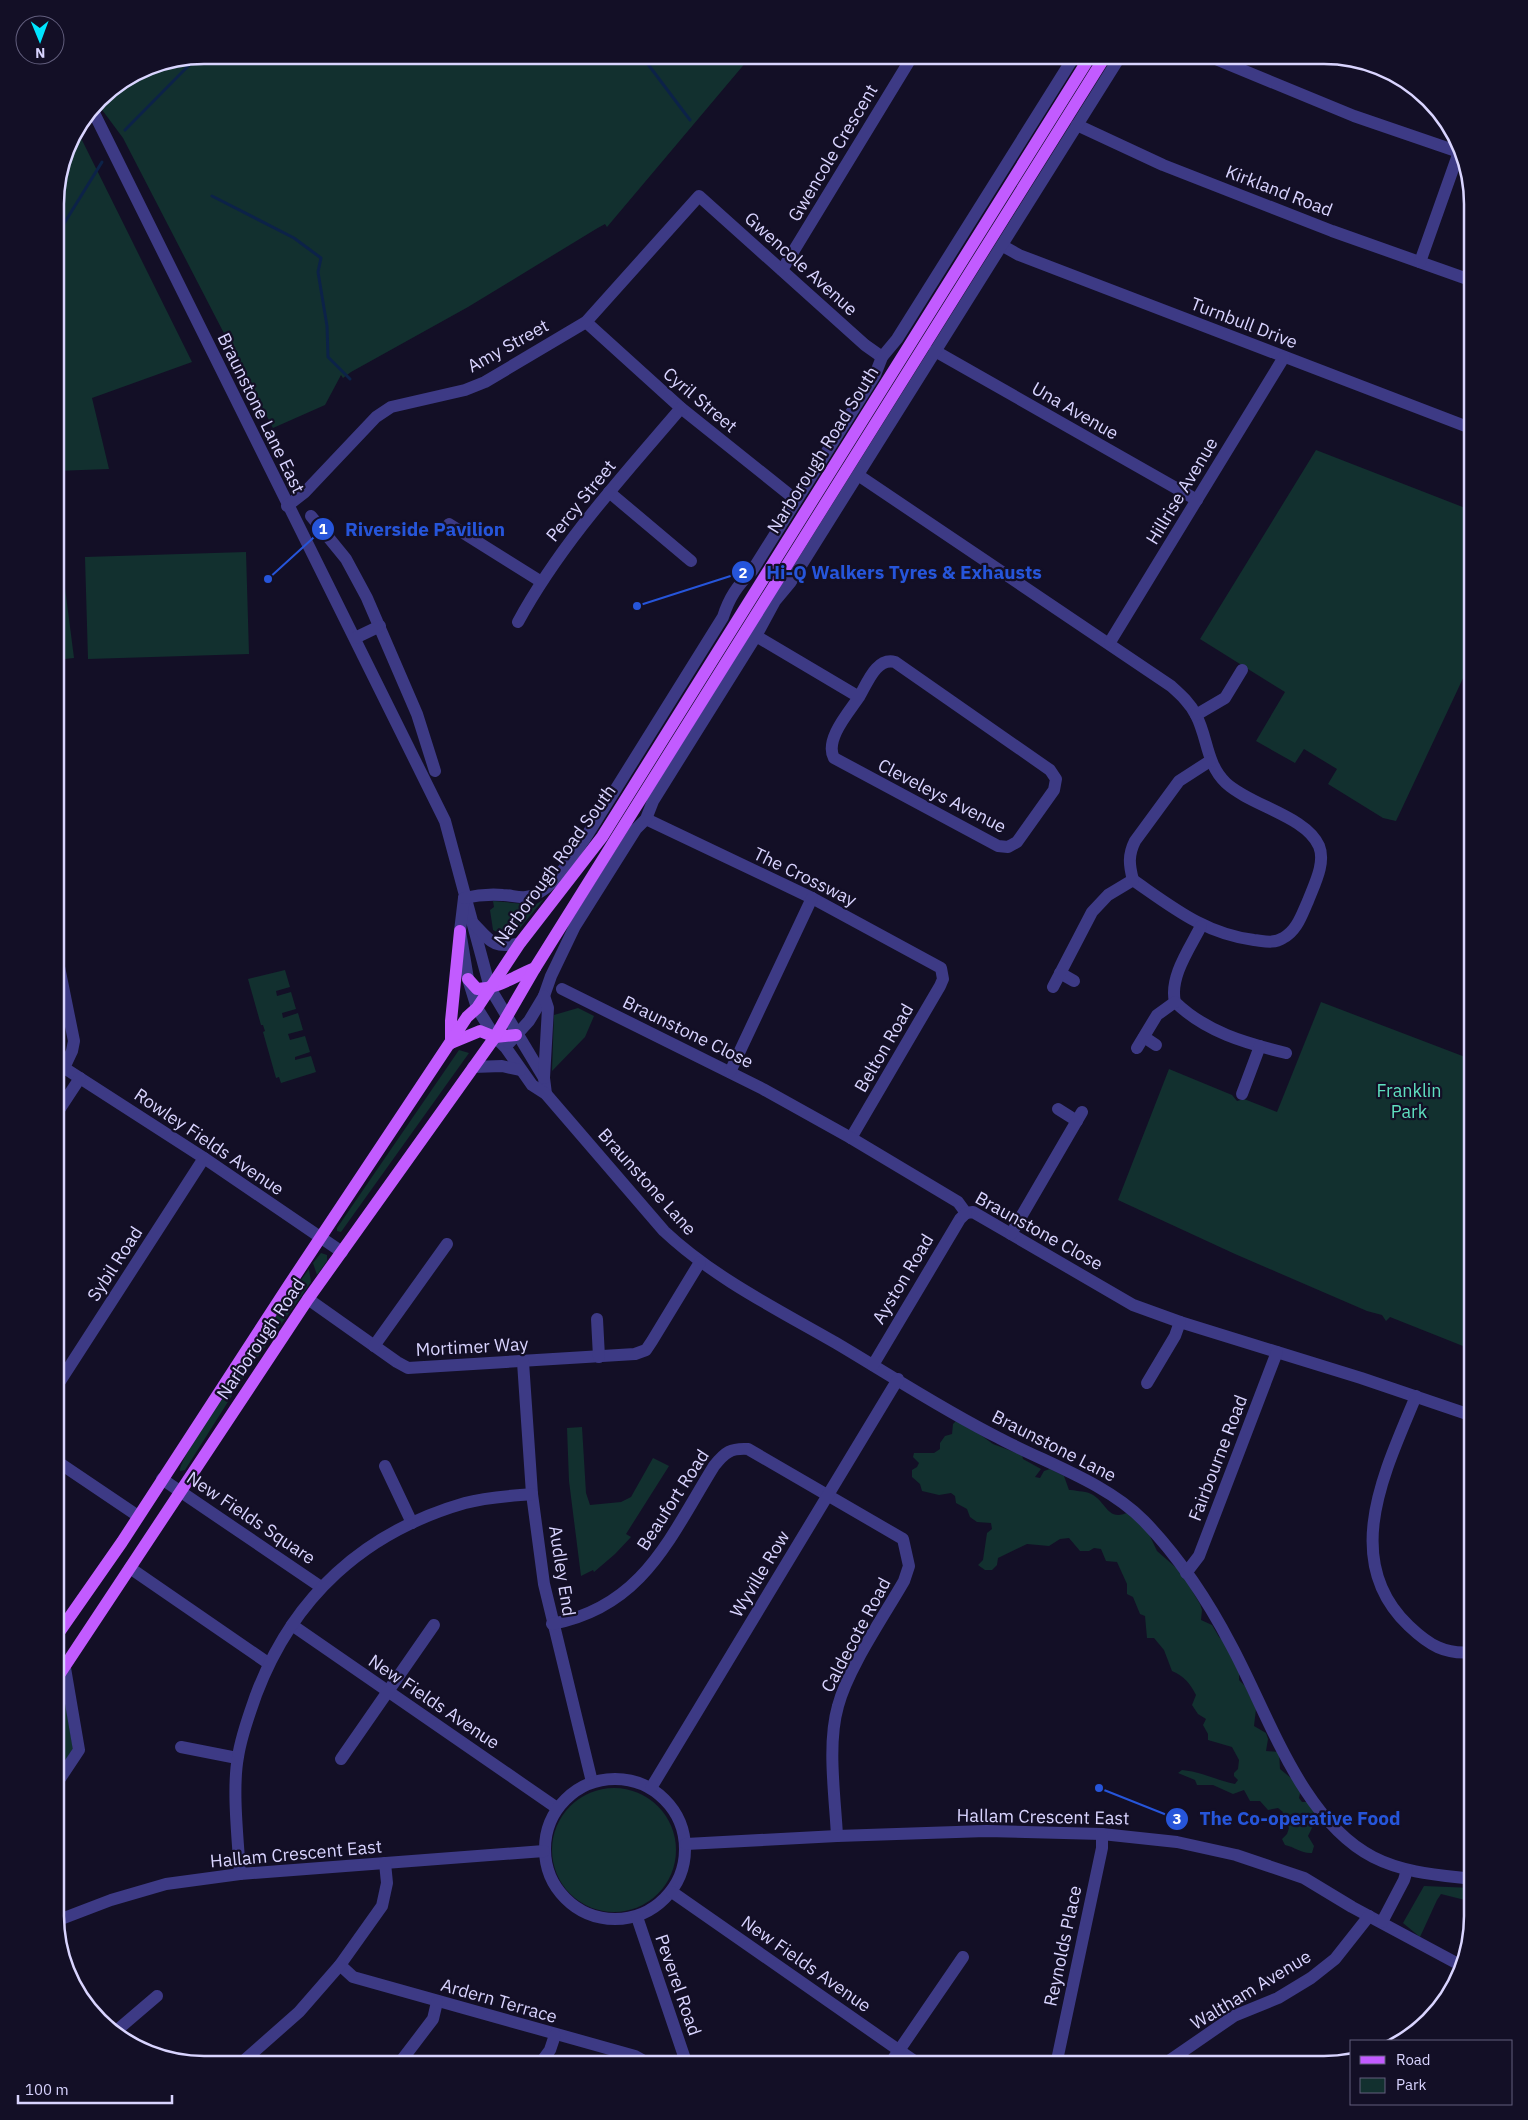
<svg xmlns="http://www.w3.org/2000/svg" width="1528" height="2120" viewBox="0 0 1528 2120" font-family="'IBM Plex Sans',sans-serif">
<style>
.green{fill:#12302f}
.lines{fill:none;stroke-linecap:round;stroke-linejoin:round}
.stream{stroke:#0c2248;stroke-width:3}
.minor{stroke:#3d3a85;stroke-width:12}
.major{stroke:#c25bff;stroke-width:12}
.labels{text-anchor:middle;stroke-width:4.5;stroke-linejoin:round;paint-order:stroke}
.street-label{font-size:18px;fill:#d9d4ff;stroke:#130f26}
.park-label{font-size:18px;fill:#5fe0c0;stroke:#130f26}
.rim{fill:none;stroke:#d9d4ff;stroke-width:2.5}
.leader{fill:none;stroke:#2655da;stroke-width:2}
.callout-dot{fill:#2655da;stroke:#130f26;stroke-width:2}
.mark-label{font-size:15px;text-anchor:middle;font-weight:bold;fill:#fff}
.callout-label{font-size:19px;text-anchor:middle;font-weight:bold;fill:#2655da;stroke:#130f26;stroke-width:4.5;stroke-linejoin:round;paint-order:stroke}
</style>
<rect width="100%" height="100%" fill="#130f26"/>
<g class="green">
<polygon points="204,55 752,55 607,227 605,224 596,229 468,307 351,372 343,378 341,375 325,405 273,428 123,138 97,103 105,92 147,66"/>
<polygon points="77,130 192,362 92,398 109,469 55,471 55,194 70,138"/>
<polygon points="1316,450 1473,511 1473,657 1396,821 1383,818 1328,784 1337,769 1304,749 1295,763 1256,741 1285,692 1200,639"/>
<polygon points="60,549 74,658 55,660 55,550"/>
<polygon points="246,552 249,654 88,659 85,557"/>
<polygon points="544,899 515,934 505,936 493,930 490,910 494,907 493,901 535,905"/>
<polygon points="285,970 290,987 276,991 277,996 291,992 296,1009 282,1013 283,1018 298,1013 303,1030 288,1034 290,1040 305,1036 310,1052 295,1057 295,1060 311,1056 316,1072 281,1083 279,1077 276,1078 263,1032 265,1031 263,1025 261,1025 248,979"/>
<polygon points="1321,1002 1473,1060 1473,1350 1390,1317 1386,1321 1382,1315 1367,1311 1235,1254 1118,1200 1169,1069 1232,1095 1237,1101 1244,1099 1277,1112"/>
<polygon points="578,1008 594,1016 585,1037 552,1071 554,1015"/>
<polygon points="459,1050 469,1053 341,1232 337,1231 337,1228"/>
<polygon points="321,1253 327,1255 327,1261 317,1275 313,1263"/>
<path d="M 309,1269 L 311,1282 L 243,1378 L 185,1470 L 180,1471 C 177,1457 292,1291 309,1269 Z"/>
<path d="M 956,1421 L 971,1428 L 993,1444 L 1022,1455 L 1023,1459 L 1041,1469 L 1035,1477 L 1040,1478 L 1044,1471 L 1050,1469 L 1064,1476 L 1069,1490 C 1073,1490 1086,1492 1089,1493 C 1107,1500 1106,1523 1129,1512 L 1149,1534 L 1157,1551 L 1181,1572 L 1200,1604 L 1202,1610 L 1201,1620 L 1212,1625 L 1219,1637 L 1227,1644 L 1239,1668 L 1239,1680 L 1245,1686 L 1256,1709 L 1254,1726 L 1266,1733 L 1268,1739 L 1266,1751 L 1279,1752 L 1280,1769 L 1297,1783 L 1301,1789 L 1299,1798 L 1302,1802 L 1309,1802 C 1318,1815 1315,1823 1308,1836 L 1314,1846 L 1312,1853 C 1302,1854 1295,1847 1285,1845 L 1282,1839 L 1287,1834 L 1289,1828 L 1285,1822 L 1279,1821 L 1279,1816 L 1283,1812 L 1278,1808 L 1268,1810 L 1260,1801 L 1250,1801 L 1244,1790 L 1233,1794 L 1213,1785 L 1197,1785 L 1195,1780 L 1178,1773 L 1182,1770 C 1202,1772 1216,1780 1235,1784 L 1238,1780 L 1234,1776 L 1234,1773 L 1238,1769 L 1239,1760 L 1232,1747 L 1208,1740 L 1208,1734 L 1203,1725 L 1206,1719 L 1198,1714 L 1192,1705 L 1196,1695 C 1190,1683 1184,1676 1172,1671 L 1164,1650 L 1154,1638 L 1147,1638 L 1145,1616 L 1140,1614 L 1133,1597 L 1127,1594 L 1127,1584 L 1117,1562 L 1106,1561 L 1101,1549 L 1094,1548 L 1089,1551 L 1080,1551 L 1069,1538 L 1060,1539 L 1049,1546 L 1027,1544 L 998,1558 L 997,1565 L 992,1570 L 985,1570 L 978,1565 L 983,1560 L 987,1533 L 992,1529 L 991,1523 L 977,1522 L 970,1517 L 967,1509 L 956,1503 L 955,1496 L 951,1493 L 939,1495 L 922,1491 L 920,1484 L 912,1477 L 912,1470 L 917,1467 L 919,1463 L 913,1457 L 914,1453 L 934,1453 L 940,1449 L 940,1443 L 945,1436 L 952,1434 L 953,1424 Z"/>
<polygon points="582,1427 586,1493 590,1505 621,1502 631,1497 653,1458 669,1466 626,1534 631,1537 615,1554 594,1572 593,1570 581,1576 569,1481 567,1428"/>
<polygon points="56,1694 64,1694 73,1749 55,1775"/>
<circle cx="614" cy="1850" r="62"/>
<polygon points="1424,1886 1473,1888 1473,1902 1441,1894 1437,1900 1420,1937 1403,1923"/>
</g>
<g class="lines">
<g class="stream">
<polyline points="641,55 690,120"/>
<polyline points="125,130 198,56"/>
<polyline points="212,196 294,238 321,258 318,272 327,326 328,357 350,379"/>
<polyline points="55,234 60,230 102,162"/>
</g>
<g class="minor">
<polyline points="1206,55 1354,116 1459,152"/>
<polyline points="92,109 445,821 490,988 544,1078 546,1094"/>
<polyline points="1077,125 1163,165 1332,231 1473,281"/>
<polyline points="1003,246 1019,255 1473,429"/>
<polyline points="1420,262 1459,152"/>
<polyline points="782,270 913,55"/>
<polyline points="586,322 681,408 796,500"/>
<polyline points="935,351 1197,500"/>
<path d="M 858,475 L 1171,686 C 1181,695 1190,703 1196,715 C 1208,738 1206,764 1226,783 C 1251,806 1306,816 1319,846 C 1326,863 1314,885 1308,901 C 1302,914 1297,931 1283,938 C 1274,944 1264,941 1254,940 C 1205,934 1172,907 1133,880"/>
<polyline points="609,492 691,561"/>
<polyline points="287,506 305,492 376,417 391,407 465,390 485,382 586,322 699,196 865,345 882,357"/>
<polyline points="311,516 346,559 367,598 417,714 435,771"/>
<polyline points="449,524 540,581"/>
<path d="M 518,622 C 561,543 623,476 681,408"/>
<path d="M 756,636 L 859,697 C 849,712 824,740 834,758 L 998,846 L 1008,847 L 1017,842 L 1054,790 L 1056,779 L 1050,770 L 895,662 C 876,657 867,684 859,697"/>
<polyline points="355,638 380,626"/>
<polyline points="1110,642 1284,357"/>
<polyline points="1196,715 1225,698 1242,670"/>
<polyline points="646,819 812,898 941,968 943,979 940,986 851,1138"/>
<path d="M 464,898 L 460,931 L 468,979 L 477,1008 L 495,1037 L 506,1048 L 532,1085 L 546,1094 L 664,1231 C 714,1278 777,1309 836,1343 C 890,1375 943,1410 999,1438 C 1046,1463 1107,1483 1144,1521 C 1179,1557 1208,1601 1231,1645 C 1268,1713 1301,1820 1373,1857 C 1404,1873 1439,1875 1473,1879"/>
<path d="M 464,898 C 477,895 490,894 503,895 C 511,895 518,898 526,897 C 552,894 570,859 584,840 L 723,617 C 729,598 737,586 752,571 L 875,375 L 882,357 L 897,339 L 1075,55"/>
<path d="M 474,924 C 491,942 494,949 520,943"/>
<path d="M 1201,926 C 1190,948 1169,977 1175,1002 C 1206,1032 1245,1043 1286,1053"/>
<polyline points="55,947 74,1041 72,1051 64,1068"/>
<polyline points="1060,973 1074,981"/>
<path d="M 1053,987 L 1092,912 L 1108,895 L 1133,880 C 1129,865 1128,855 1135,841 L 1179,781 L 1210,761"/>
<polyline points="562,989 763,1089 851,1138 958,1202 966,1213 973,1212 1133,1305 1180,1322 1361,1378 1473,1416"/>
<polyline points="1144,1037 1156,1045"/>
<polyline points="509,1043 529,1021 544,996 551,976 575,926 636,829 646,819 653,801 756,636 775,601 790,583 1121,55"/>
<polyline points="1137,1048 1157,1015 1175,1002"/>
<polyline points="55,1062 204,1158 342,1252"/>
<polyline points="473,1067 502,1066 520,1070"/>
<polyline points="730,1072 812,898"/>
<polyline points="544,1078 548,1008 544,996"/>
<polyline points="1242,1094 1260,1046"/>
<polyline points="1058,1109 1077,1121"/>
<polyline points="55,1116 80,1078"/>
<polyline points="1011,1234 1082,1112"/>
<polyline points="308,1299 397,1362 408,1368 635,1354 646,1350 652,1341 700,1262"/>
<polyline points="597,1319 599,1357"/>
<polyline points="374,1346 447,1244"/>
<polyline points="523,1362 532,1494 544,1584 592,1782"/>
<polyline points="873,1365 960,1219 966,1213"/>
<polyline points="1147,1383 1175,1336 1180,1322"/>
<polyline points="55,1389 204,1158"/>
<path d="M 1416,1396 C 1386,1469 1339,1560 1409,1626 C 1429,1645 1445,1655 1473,1652"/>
<polyline points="55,1460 138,1516"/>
<polyline points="385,1466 412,1523"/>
<polyline points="162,1479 321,1587"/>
<polyline points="130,1568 268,1663"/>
<polyline points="1186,1573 1199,1556 1277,1352"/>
<path d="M 552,1624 C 643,1607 670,1537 714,1466 C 725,1452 731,1448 748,1449 L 903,1539 L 909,1566 L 904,1581 C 884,1616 848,1668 838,1706 C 827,1744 835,1796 837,1836"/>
<polyline points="292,1625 557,1808"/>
<polyline points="181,1747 237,1758"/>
<polyline points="341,1759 434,1625"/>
<circle cx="615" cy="1849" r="70"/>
<polyline points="55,1786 79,1750 65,1668"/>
<polyline points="651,1788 898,1379"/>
<polyline points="686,1844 837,1836 986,1831 1102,1834 1177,1842 1236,1855 1304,1878 1352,1907 1460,1965"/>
<path d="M 240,1874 C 238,1840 232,1789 238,1757 C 241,1736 249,1715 256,1695 C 293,1597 364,1532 465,1503 C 487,1497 510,1496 532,1494"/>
<polyline points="672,1892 920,2065"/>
<polyline points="637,1917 687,2065"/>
<polyline points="56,1921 111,1900 166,1884 240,1874 544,1851"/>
<polyline points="1382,1922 1404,1880 1407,1870"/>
<polyline points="340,1965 353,1977 635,2056 651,2065"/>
<polyline points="116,2031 157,1996"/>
<polyline points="239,2065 299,2012 340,1965 382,1906 387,1883 385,1863"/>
<polyline points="398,2065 433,2019 437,2002"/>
<polyline points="539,2065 550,2050 555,2035"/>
<polyline points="889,2065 963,1957"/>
<polyline points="1056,2065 1102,1848 1102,1834"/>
<polyline points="1163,2065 1234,2016 1278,1998 1311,1978 1335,1959 1369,1916"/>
</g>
<g class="major">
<path d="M 468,979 L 477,989 C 500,988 514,976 535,968"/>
<polyline points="451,1043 451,1021 460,931"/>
<polyline points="451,1043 480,1031 495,1037 516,1035"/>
<polyline points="55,1638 122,1542 289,1285 467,1017 477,1008 520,943 602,837 1091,55"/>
<polyline points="55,1681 308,1299 495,1037 535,968 1106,55"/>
</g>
</g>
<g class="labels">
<g class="street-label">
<text transform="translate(833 153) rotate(-59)" y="6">Gwencole Crescent</text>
<text transform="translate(1279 191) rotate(21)" y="6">Kirkland Road</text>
<text transform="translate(801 264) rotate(42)" y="6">Gwencole Avenue</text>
<text transform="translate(1244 323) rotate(21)" y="6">Turnbull Drive</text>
<text transform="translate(508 346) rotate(-29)" y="6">Amy Street</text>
<text transform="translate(700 400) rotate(40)" y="6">Cyril Street</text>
<text transform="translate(1075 411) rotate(30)" y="6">Una Avenue</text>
<text transform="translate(261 413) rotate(64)" y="6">Braunstone Lane East</text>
<text transform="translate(823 450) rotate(-58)" y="6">Narborough Road South</text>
<text transform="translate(1182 491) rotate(-59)" y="6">Hillrise Avenue</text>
<text transform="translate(581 501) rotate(-51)" y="6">Percy Street</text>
<text transform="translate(942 796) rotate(27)" y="6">Cleveleys Avenue</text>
<text transform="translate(555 865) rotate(-54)" y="6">Narborough Road South</text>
<text transform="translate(805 877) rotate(26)" y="6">The Crossway</text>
<text transform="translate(688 1032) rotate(26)" y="6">Braunstone Close</text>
<text transform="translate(884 1048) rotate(-60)" y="6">Belton Road</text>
<text transform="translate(209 1142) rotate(34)" y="6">Rowley Fields Avenue</text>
<text transform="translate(647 1182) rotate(48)" y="6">Braunstone Lane</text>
<text transform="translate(1039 1231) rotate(29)" y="6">Braunstone Close</text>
<text transform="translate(115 1264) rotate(-57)" y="6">Sybil Road</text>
<text transform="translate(903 1279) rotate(-59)" y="6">Ayston Road</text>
<text transform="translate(261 1339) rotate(-56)" y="6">Narborough Road</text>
<text transform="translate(472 1347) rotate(-3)" y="6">Mortimer Way</text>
<text transform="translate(1054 1446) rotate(27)" y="6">Braunstone Lane</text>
<text transform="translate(1218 1458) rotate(-69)" y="6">Fairbourne Road</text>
<text transform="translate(673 1500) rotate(-57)" y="6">Beaufort Road</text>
<text transform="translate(251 1518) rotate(34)" y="6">New Fields Square</text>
<text transform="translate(562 1571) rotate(81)" y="6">Audley End</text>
<text transform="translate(760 1574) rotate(-59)" y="6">Wyville Row</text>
<text transform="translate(856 1635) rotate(-62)" y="6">Caldecote Road</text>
<text transform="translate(434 1702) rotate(34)" y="6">New Fields Avenue</text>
<text transform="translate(1043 1817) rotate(1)" y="6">Hallam Crescent East</text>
<text transform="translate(296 1854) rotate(-5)" y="6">Hallam Crescent East</text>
<text transform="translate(1063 1946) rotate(-78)" y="6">Reynolds Place</text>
<text transform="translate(806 1964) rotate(35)" y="6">New Fields Avenue</text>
<text transform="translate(678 1985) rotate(71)" y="6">Peverel Road</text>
<text transform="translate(1251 1990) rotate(-31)" y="6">Waltham Avenue</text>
<text transform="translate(499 2001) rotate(16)" y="6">Ardern Terrace</text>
</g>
<g class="park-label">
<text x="1409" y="1097">Franklin<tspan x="1409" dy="21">Park</tspan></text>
</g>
</g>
<path d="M0 0H1528V2120H0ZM204 64H1324A140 140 0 0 1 1464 204V1916A140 140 0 0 1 1324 2056H204A140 140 0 0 1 64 1916V204A140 140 0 0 1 204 64Z" fill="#130f26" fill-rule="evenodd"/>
<path class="rim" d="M204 64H1324A140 140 0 0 1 1464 204V1916A140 140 0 0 1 1324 2056H204A140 140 0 0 1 64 1916V204A140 140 0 0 1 204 64Z"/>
<path class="leader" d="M268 579L323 529M637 606L743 572M1099 1788L1177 1819"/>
<g class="callout-dot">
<circle cx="268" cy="579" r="5"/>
<circle cx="637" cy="606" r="5"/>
<circle cx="1099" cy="1788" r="5"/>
<circle cx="323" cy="529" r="12"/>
<circle cx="743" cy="572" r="12"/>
<circle cx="1177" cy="1819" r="12"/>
</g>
<g class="mark-label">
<text x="323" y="534">1</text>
<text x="743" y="578">2</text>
<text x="1177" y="1824">3</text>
</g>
<g class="callout-label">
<text x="425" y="536">Riverside Pavilion</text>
<text x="904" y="579">Hi-Q Walkers Tyres &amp; Exhausts</text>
<text x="1300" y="1825">The Co-operative Food</text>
</g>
<rect x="1350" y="2040" width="162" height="65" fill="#130f26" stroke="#625e7d"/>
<rect x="1360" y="2056" width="25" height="8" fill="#c25bff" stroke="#625e7d"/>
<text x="1396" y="2065" font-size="15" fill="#d9d4ff">Road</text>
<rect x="1360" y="2078" width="25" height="15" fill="#12302f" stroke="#625e7d"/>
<text x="1396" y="2090" font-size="15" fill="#d9d4ff">Park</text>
<g transform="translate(40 40) rotate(179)"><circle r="24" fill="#130f26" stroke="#625e7d"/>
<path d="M0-4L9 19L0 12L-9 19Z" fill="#00e5ff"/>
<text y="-8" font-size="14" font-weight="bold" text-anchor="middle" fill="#d9d4ff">N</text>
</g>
<path d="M18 2095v8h154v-8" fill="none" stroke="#d9d4ff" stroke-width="2.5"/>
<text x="25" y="2095" font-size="15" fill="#d9d4ff" stroke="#130f26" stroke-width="4" paint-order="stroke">100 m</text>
</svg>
